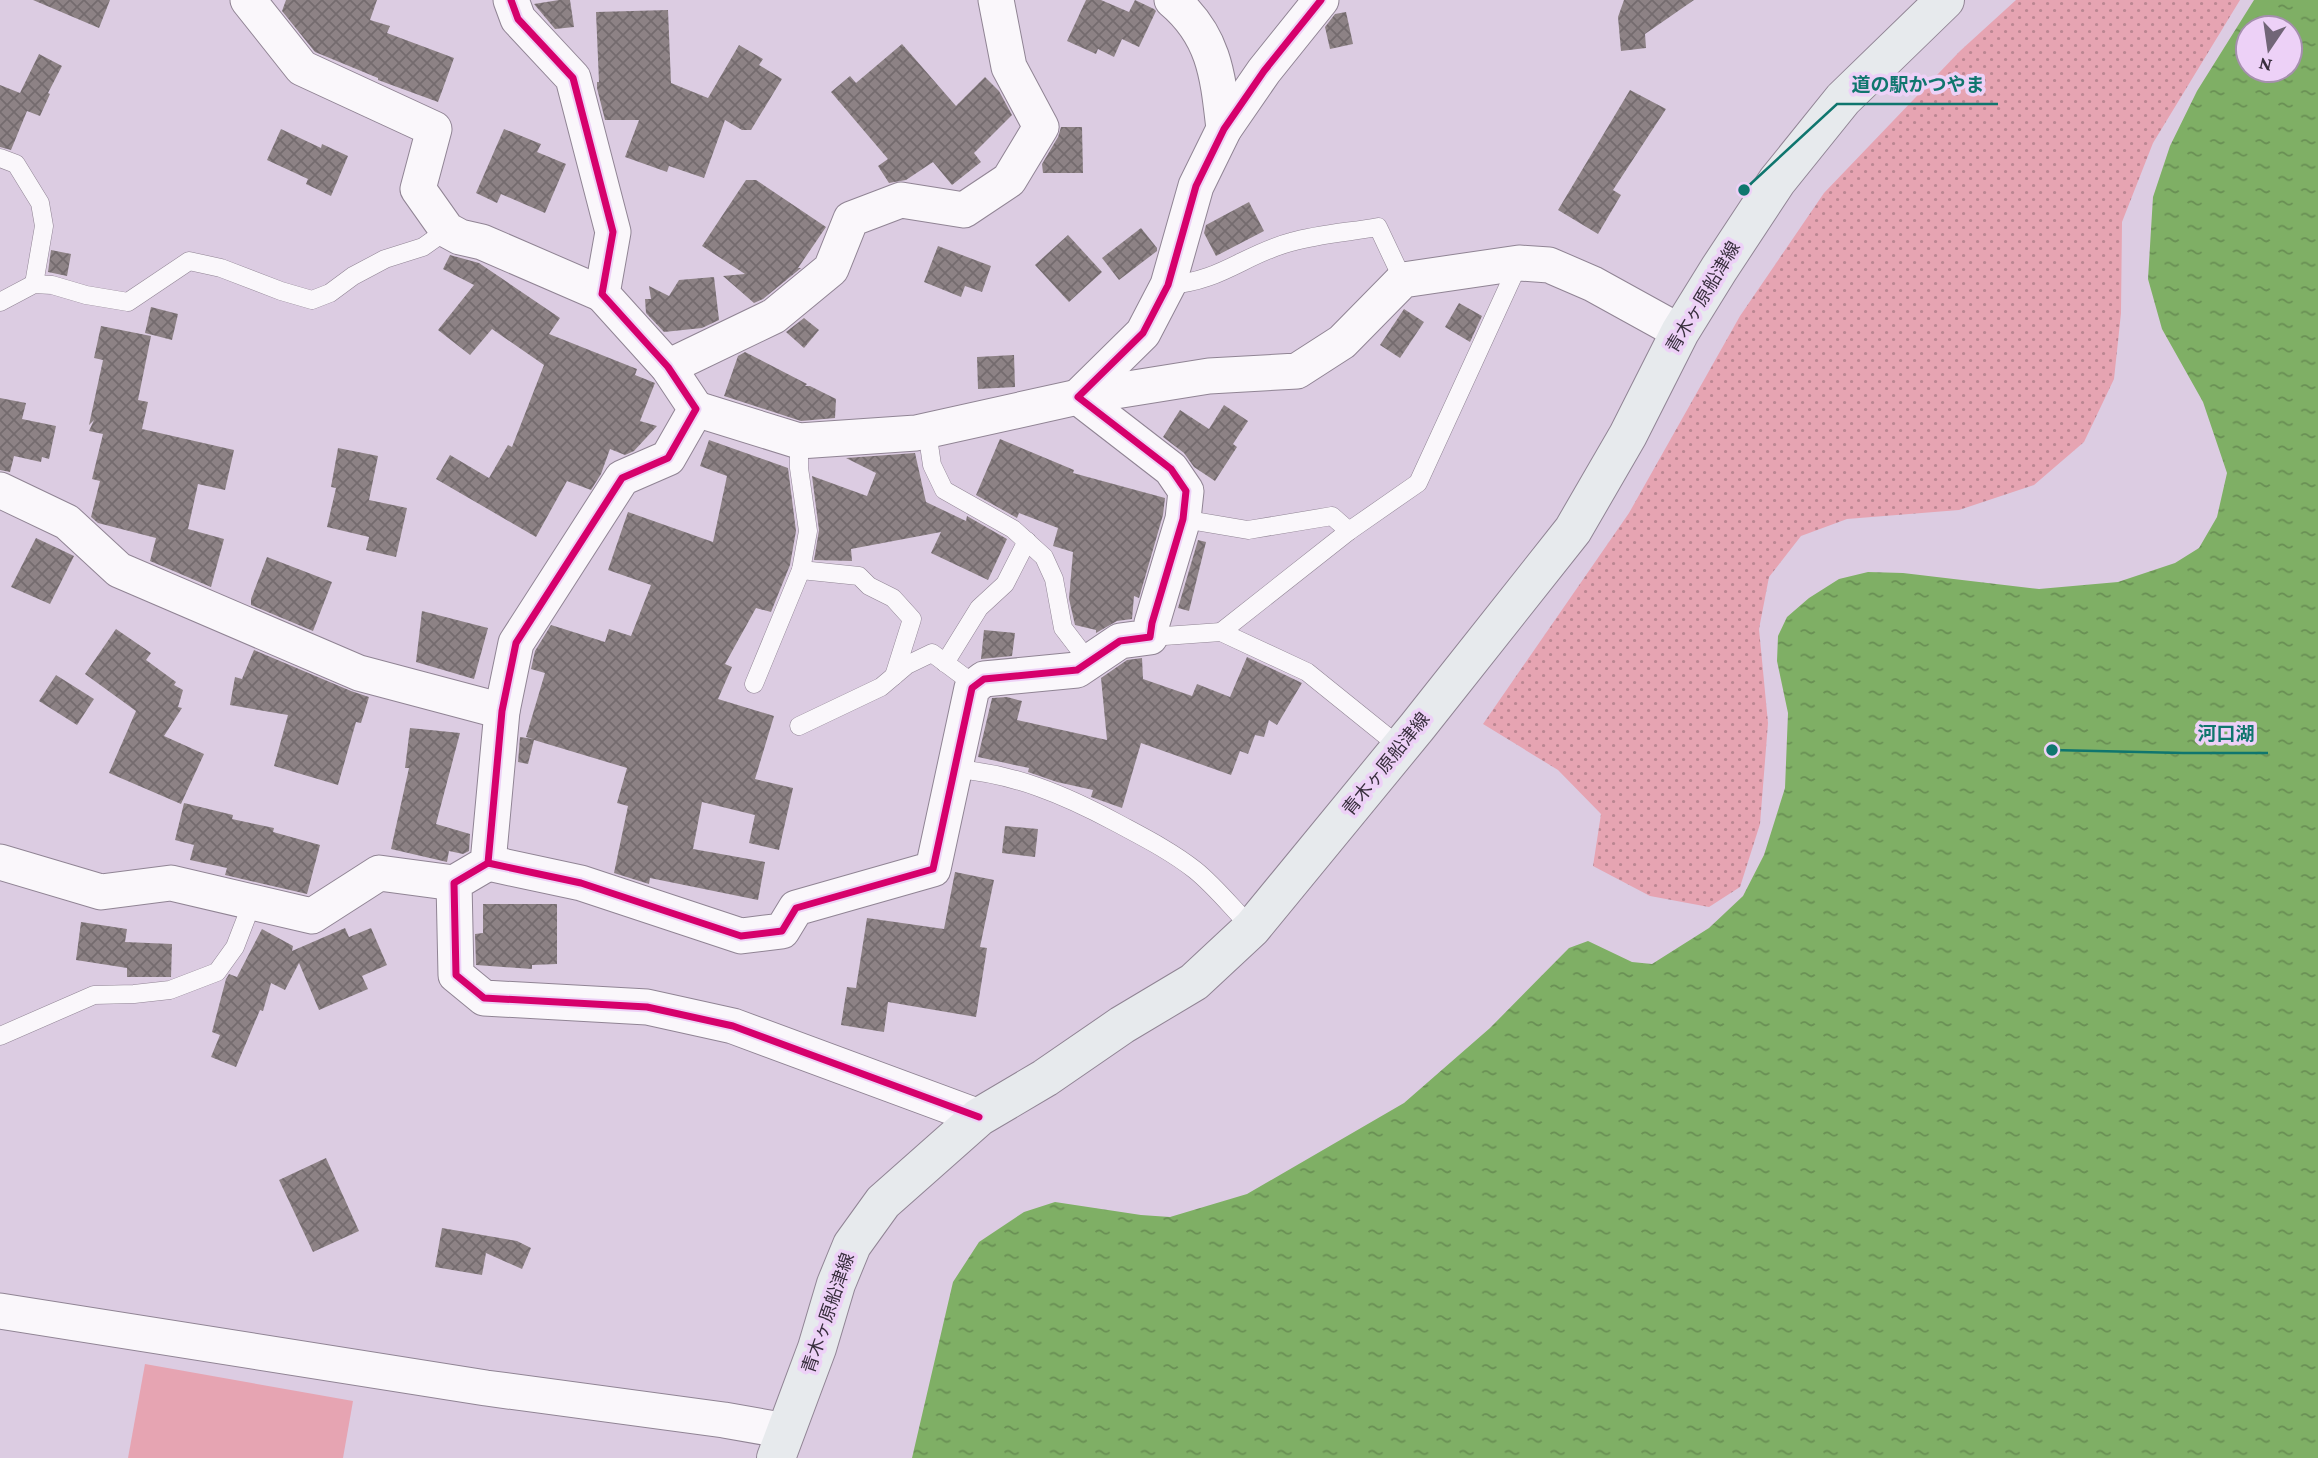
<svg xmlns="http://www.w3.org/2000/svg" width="2318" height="1458" viewBox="0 0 2318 1458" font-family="'Crimson Pro','Noto Sans JP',serif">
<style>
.grass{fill:url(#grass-dots)}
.pitch{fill:#e6a4b2}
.water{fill:url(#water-ripples);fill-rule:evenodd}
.building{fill:url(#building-cross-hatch)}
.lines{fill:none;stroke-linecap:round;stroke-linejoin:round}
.lane-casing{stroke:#908494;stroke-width:19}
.street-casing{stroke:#908494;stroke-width:37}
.secondary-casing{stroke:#908494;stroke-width:40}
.lane{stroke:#faf7fb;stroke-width:18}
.street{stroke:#faf7fb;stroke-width:35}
.secondary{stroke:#e7eaed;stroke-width:38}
.cycleway-casing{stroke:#edd1f7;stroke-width:11}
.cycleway{stroke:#d6006c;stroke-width:7}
.labels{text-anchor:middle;stroke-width:7;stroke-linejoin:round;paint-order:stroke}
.street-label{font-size:18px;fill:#382e3d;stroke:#edd1f7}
.leader{fill:none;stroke:#0f766e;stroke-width:2.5}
.callout-dot{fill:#0f766e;stroke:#edd1f7;stroke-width:2.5}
.callout-label{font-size:19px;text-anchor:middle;font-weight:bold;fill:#0f766e;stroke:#edd1f7;stroke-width:7;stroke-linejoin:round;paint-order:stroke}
</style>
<defs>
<pattern id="grass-dots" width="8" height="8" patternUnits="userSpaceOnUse" patternTransform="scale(1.75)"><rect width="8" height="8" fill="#e6a4b2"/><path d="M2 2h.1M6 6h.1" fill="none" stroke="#bb8692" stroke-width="1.8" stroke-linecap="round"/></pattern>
<pattern id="water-ripples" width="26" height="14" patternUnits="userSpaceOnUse" patternTransform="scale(1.75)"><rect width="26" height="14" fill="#7faf65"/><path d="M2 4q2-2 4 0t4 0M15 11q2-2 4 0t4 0" fill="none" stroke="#698f54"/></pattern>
<pattern id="building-cross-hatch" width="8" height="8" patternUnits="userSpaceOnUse" patternTransform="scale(1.75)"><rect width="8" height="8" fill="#8d8285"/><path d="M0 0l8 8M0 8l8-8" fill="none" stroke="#746b6e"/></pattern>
</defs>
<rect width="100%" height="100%" fill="#dccce2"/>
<polygon class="grass" points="2016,0 2240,0 2153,143 2122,222 2121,313 2114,379 2084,442 2034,485 1959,510 1847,519 1801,536 1769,577 1759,629 1768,723 1760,824 1740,887 1709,907 1650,896 1593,866 1601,814 1558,770 1483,724 1629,513 1740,316 1824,193 1960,51"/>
<polygon class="pitch" points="145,1364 353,1401 343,1458 128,1458"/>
<path class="water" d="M 2254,0 L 2318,0 L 2318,1458 L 912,1458 L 953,1282 L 979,1242 L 1024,1212 L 1055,1202 L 1141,1215 L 1170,1217 L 1247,1194 L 1404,1103 L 1490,1028 L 1569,948 L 1588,941 L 1632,962 L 1652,964 L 1709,928 L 1743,896 L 1764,855 L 1785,788 L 1788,713 L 1777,661 L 1778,636 L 1787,617 L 1809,598 L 1839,579 L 1868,572 L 1903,573 L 2039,589 L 2118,582 L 2175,563 L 2199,548 L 2217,517 L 2227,473 L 2203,402 L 2162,329 L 2148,279 L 2153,197 L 2170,146 L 2197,91 ZM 2248,28 L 2290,28 L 2290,70 L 2248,70 Z"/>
<g class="building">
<polygon points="33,0 110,0 99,28"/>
<polygon points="286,0 377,0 370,20 390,26 387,33 454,58 438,102 378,80 378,78 315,52 282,11"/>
<polygon points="559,0 570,0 574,27 555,29 534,4"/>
<polygon points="1086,0 1101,0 1129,12 1135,0 1154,9 1156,11 1139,47 1122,39 1114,57 1098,49 1096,54 1067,41"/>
<polygon points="1624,0 1694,0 1645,34 1646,48 1621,51 1618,17"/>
<polygon points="668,10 671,83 708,98 739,45 763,59 759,65 782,79 751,130 742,130 725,120 704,178 669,166 667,172 625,157 639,120 605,120 597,88 597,82 599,82 596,12"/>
<polygon points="1346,12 1353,44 1330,49 1325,27 1335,14"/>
<polygon points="902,44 956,106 985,77 999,91 1012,115 974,153 981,162 952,185 933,162 906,180 889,183 878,166 888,159 831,92 850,76 856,83"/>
<polygon points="39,54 62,66 48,93 50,94 40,116 27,111 11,150 0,147 0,85 20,93"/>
<polygon points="1630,90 1666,109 1613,190 1621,195 1598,234 1558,210"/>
<polygon points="1061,127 1082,127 1083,173 1043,173 1042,164 1058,137"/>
<polygon points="281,129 321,148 322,144 348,156 331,196 306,184 308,179 267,160"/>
<polygon points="504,129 541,144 537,152 566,164 545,213 501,194 497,203 476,193"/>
<polygon points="746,180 756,180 826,227 798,268 801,268 763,299 754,303 723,276 745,274 702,246"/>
<polygon points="1249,202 1264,231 1216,256 1204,233 1206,225"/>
<polygon points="1141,228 1157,248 1157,251 1119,280 1102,258"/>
<polygon points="1068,235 1102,272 1069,302 1035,265"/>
<polygon points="938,246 991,266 982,292 965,286 961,297 924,282"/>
<polygon points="51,250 71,254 67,276 48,272"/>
<polygon points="450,255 479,263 560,318 549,334 637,369 635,375 655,383 640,421 657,426 634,451 625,455 610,449 601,474 591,490 567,481 536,537 436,479 450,455 489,478 508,445 512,447 544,365 492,329 470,355 438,330 474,285 443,269"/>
<polygon points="714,277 719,320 702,328 664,332 646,313 645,299 651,299 649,286 669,296 679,280"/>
<polygon points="1459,303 1482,316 1470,342 1445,327"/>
<polygon points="151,307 178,314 172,340 145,333"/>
<polygon points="1404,309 1424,322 1400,358 1380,345"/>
<polygon points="804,318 819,330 804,348 786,332"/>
<polygon points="101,326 151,336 138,400 148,402 142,429 234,450 225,490 198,484 188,529 224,539 211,587 150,561 156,538 98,523 91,517 100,481 92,479 103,434 89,431 94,420 89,425 103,360 94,358"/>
<polygon points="745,352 807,384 805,386 810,386 836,399 835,418 801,421 724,396 738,356"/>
<polygon points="1014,355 1015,387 978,389 977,357"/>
<polygon points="0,398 26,403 22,419 56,426 49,459 42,457 41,462 14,456 10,472 0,470"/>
<polygon points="1224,405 1248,421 1233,444 1237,447 1215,481 1194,467 1184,453 1163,437 1180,410 1209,429"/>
<polygon points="1000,439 1074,470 1073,473 1165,498 1163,515 1139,598 1134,596 1132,619 1117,621 1096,633 1096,630 1075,625 1069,599 1073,552 1053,546 1058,528 1019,513 1017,518 976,495"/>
<polygon points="709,440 788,468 796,531 790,565 771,612 756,608 725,664 732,667 718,699 774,716 755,779 793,788 779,850 749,843 755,815 702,802 693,849 765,862 758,900 650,878 649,884 614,873 628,806 617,803 627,768 534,740 528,764 518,762 520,737 533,739 526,737 545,673 531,669 535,651 551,625 605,642 609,629 631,636 651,585 608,570 628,512 713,542 727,476 700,466"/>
<polygon points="338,448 378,456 369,500 407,508 396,557 366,550 369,537 327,527 336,488 331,487"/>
<polygon points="915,453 926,502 966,521 967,516 1007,539 988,580 931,553 941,532 851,549 852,561 814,560 819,530 812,476 867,496 876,473 846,458"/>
<polygon points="36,538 74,556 50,604 11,587"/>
<polygon points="1198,540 1206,542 1189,611 1178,608"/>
<polygon points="267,557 332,582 313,631 251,605 251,599"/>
<polygon points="422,611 488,628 474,679 416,662"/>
<polygon points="116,629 151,653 146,660 176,682 174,685 183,690 178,707 182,708 164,736 204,754 181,804 109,773 136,711 85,674"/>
<polygon points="984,630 1015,633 1012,656 981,659"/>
<polygon points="254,650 351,691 369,697 361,723 356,722 338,785 274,766 288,715 230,705 235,677 242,679"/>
<polygon points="1247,657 1302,683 1277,725 1269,720 1264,737 1255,735 1248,754 1240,751 1231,775 1141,743 1122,808 1091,797 1093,790 1057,782 1028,772 1029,768 978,757 992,698 1007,697 1022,701 1017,720 1107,740 1101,678 1127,660 1142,658 1143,679 1192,696 1197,684 1230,697"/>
<polygon points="56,675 94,699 77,725 39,701"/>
<polygon points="410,728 460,733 436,824 470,834 469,851 463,854 449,851 447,862 391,849 409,768 405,768"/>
<polygon points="184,803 233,815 232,819 274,828 273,832 320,845 307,894 225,875 227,868 190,860 194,845 175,840"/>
<polygon points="1005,826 1038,829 1035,857 1002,853"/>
<polygon points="955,872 994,880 980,947 987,948 976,1017 888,1002 884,1032 841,1025 847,987 856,988 867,918 944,929"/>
<polygon points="483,904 557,904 557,964 532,965 532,969 476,965 475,934 483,933"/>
<polygon points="81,922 127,929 125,942 172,944 171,977 127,977 127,968 76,960"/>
<polygon points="345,928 349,937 371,928 387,965 362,976 368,989 319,1010 299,963 285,990 271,983 263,1011 260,1010 236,1067 211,1057 220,1035 212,1032 226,979 229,974 237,977 262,929 293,946 292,951"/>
<polygon points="326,1158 359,1231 313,1252 279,1180"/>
<polygon points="442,1228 517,1241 531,1248 522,1269 486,1253 482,1275 435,1267"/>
</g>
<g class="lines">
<g class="lane-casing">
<g id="lane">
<polyline points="0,158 16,164 40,203 44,226 34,284"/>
<path d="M 1168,285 C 1220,282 1245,254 1291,242 C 1319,234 1350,232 1378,227 L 1403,280"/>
<polyline points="0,302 34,284 52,285 86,295 128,302 189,261 221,268 281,291 312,300 330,293 353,276 385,259 423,247 447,230"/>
<polyline points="927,431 932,465 944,490 1013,529 1044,557 1054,579 1063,628 1089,662"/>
<polyline points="1183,519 1248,530 1332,516 1349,531"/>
<polyline points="801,570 859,576 869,586 893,598 912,619 894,676"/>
<polyline points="1221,632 1349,531 1418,483 1519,263"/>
<polyline points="1150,637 1221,632 1307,672 1400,747"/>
<polyline points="945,663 979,608 1005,584 1027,541"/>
<polyline points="754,684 801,570 808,531 799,468 799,441"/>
<polyline points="799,726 881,687 907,665 932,653 975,685"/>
<path d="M 954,769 C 1013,773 1065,795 1117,823 C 1143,837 1171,851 1195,870 C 1216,887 1233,909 1252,928"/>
<polyline points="0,1036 94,995 134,994 170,990 217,972 235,947 252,903"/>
</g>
</g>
<g class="street-casing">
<g id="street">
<polyline points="248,0 302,68 434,129 418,189 447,230 460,237 482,242 602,294"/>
<polyline points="511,0 518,19 573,78 613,232 602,294 668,367 696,409 668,458 622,478 516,643 502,711 488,863 454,883 456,975 484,998 647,1007 733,1026 979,1117"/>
<path d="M 1172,0 C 1215,36 1218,77 1224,129"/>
<polyline points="668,367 774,316 831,269 851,219 901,200 964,210 1009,180 1041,127 1009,67 996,0"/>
<polyline points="696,409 799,441 916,433 1078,397 1209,376 1297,371 1342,342 1403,280 1519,263 1549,265 1593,284 1680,332"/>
<polyline points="0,490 67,522 119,570 359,673 502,711"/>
<polyline points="0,862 101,892 171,883 312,916 379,873 454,883"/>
<polyline points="488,863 581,883 741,936 782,931 796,908 933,869 972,688 984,679 1077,670 1120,641 1150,637 1152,623 1183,519 1186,491 1171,469 1078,397 1143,333 1168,285 1196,186 1224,129 1264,71 1321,0"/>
<polyline points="0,1311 486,1388 724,1420 786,1431"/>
</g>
</g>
<g class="secondary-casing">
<polyline id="secondary" points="776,1458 817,1348 836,1284 852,1245 883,1202 979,1117 1045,1078 1122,1025 1194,982 1252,928 1417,727 1573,530 1628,435 1680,332 1719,269 1777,181 1843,99 1945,0"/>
</g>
<use href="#lane" class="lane"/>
<use href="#street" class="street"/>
<use href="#secondary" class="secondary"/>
<g class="cycleway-casing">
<g id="cycleway">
<polyline points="511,0 518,19 573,78 613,232 602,294 668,367 696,409 668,458 622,478 516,643 502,711 488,863 454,883 456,975 484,998 647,1007 733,1026 979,1117"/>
<polyline points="488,863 581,883 741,936 782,931 796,908 933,869 972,688 984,679 1077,670 1120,641 1150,637 1152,623 1183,519 1186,491 1171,469 1078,397 1143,333 1168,285 1196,186 1224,129 1264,71 1321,0"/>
</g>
</g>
<use href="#cycleway" class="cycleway"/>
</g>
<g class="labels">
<g class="street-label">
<text transform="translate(1703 297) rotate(-59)" y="6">青木ヶ原船津線</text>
<text transform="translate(1386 764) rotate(-51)" y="6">青木ヶ原船津線</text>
<text transform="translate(828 1313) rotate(-71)" y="6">青木ヶ原船津線</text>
</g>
</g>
<path class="leader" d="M1744 190L1837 104H1998M2052 750L2183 753H2268"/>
<g class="callout-dot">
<circle cx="1744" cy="190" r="7"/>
<circle cx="2052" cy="750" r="7"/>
</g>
<g class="callout-label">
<text x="1918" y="91">道の駅かつやま</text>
<text x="2226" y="740">河口湖</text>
</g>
<g transform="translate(2269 49) rotate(193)"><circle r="33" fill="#edd1f7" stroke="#a590ad" stroke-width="2"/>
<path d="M0-5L12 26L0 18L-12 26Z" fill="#716577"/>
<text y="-10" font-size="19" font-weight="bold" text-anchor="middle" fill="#382e3d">N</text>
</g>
</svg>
